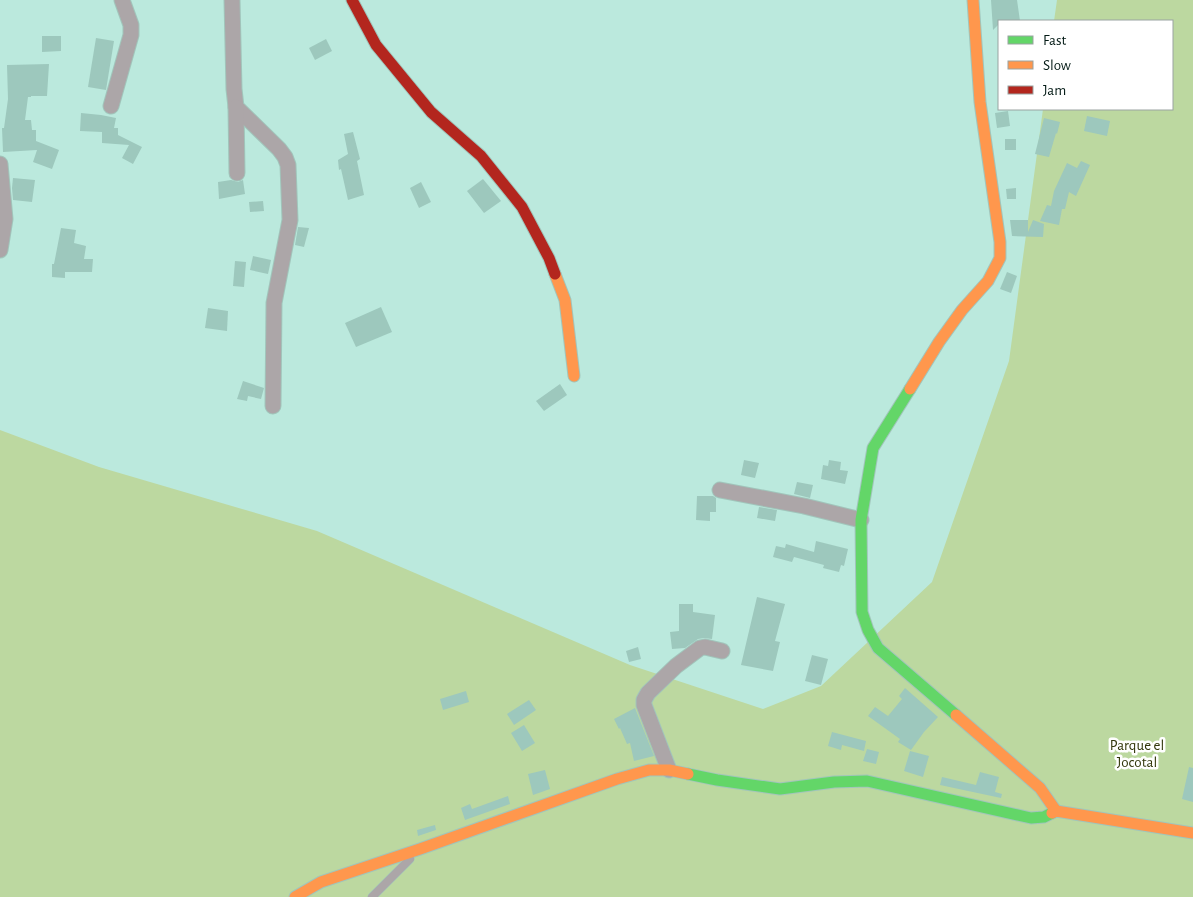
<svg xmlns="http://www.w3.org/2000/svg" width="1193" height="897" viewBox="0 0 1193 897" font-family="'Alegreya Sans',sans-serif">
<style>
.green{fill:#bcd8a0}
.building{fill:#9dc8bd}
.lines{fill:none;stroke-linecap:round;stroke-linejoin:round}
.lane-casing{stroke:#a1c5bb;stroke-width:9}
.street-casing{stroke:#a1c5bb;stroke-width:17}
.fast-casing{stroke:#a1c5bb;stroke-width:13}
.slow-casing{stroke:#a1c5bb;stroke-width:13}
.jam-casing{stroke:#a1c5bb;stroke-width:13}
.lane{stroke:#aca6a8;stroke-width:8}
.street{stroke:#aca6a8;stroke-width:15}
.fast{stroke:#63d668;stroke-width:11}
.slow{stroke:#ff974d;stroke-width:11}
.jam{stroke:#b3261e;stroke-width:11}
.labels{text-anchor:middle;stroke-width:5;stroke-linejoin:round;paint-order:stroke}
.park-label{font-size:15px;fill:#31360a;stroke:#fff}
</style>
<rect width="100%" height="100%" fill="#bbe9dd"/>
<polygon class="green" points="1057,0 1193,0 1193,897 0,897 0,430 99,467 317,531 630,665 763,709 821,686 932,582 1009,361 1043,109 1172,109 1172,21 1054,21"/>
<g class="building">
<polygon points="991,0 1017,0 1020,21 999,21 999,24 993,30"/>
<polygon points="42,36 61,36 61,51 42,52"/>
<polygon points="96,38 114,41 106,90 88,87"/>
<polygon points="326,39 332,51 315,60 309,48"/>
<polygon points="49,64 47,96 31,96 31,97 28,97 25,120 31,120 32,130 36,130 36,141 59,150 52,169 33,162 37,150 3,152 2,128 4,128 8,99 7,65"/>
<polygon points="1008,111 1010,126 997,128 995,113"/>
<polygon points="81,113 101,115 116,118 114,128 118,128 118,135 142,147 133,164 122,158 129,145 102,143 102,132 80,131"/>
<polygon points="1087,116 1110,121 1107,136 1084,131"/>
<polygon points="1044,118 1060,122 1057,134 1056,133 1049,157 1035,154"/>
<polygon points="353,132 360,159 357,161 364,195 348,200 341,169 339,170 338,160 348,154 344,134"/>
<rect x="1005" y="139" width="11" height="11"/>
<polygon points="1081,161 1090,165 1076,196 1069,192 1065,209 1062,209 1059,225 1040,221 1047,205 1051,206 1054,191 1067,163 1077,168"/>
<polygon points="13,178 35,180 32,202 13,200 12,188"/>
<polygon points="483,179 501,201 484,213 467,191"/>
<polygon points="231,180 238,182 243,180 245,194 219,199 218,182"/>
<polygon points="421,182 431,202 419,208 410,188"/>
<polygon points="1016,188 1016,199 1007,199 1006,189"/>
<polygon points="263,201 264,211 250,212 249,202"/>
<polygon points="1010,220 1028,220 1028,232 1033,220 1044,224 1043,237 1012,236"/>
<polygon points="298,227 309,228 304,247 295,245"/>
<polygon points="61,228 76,230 74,243 86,246 84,259 93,259 92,272 65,272 65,278 52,277 52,264 54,264"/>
<polygon points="253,256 271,260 268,274 250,270"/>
<polygon points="235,261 246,262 244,287 233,286"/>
<polygon points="1007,272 1017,276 1011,293 1000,289"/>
<polygon points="381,307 392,332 356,347 345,323"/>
<polygon points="208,308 228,311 227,331 205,328"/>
<polygon points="243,381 264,388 261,399 248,396 247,401 237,399"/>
<polygon points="560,384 567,395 544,411 536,401"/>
<polygon points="744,460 759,463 755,478 741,475"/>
<polygon points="829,460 841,462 840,470 848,471 845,484 821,479 823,465 828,466"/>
<polygon points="797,482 813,485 810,498 794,494"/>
<polygon points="697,496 713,496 716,498 716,512 710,512 710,521 696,520"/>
<polygon points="759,507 777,510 775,521 757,518"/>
<polygon points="816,541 848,549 844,566 841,565 839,572 823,568 824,565 794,557 792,562 773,557 776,546 785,548 786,544 814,552"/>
<polygon points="757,597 785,604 775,641 780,642 773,671 741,665"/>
<polygon points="679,604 693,604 693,612 715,615 712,639 704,638 698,639 685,648 672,649 670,632 679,631"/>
<polygon points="638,647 641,659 629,662 626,651"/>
<polygon points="812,655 828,659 821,685 805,681"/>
<polygon points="905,688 938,717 924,732 911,750 898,742 900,739 868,716 875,707 888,716 902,699 899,696"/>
<polygon points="466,691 469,702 443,710 440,699"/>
<polygon points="529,700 536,710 514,725 507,714"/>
<polygon points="635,708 654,756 634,761 630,743 627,744 620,728 619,729 614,719"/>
<polygon points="524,725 535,743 522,751 511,733"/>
<polygon points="832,732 866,741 864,751 842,745 841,750 828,746"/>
<polygon points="867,749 879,752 876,764 863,761"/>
<polygon points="910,751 929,756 923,777 904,771"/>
<polygon points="1189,767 1193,768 1193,802 1182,799"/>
<polygon points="545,770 550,789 533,795 528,774"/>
<polygon points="980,772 999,777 995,792 1002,794 1001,798 940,785 942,777 976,785"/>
<polygon points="508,796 510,804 465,820 461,808 470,804 472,809"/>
<polygon points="435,825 436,830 418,836 417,830"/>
</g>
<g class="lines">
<g class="lane-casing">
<polyline id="lane" points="372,897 410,859"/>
</g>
<g class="street-casing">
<g id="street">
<polyline points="232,0 234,89 236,107 279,149 285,157 288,165 290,220 274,303 273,406"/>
<polyline points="111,106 131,35 131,25 122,0"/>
<polyline points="236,107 237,173"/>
<polyline points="0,164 5,219 0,250"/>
<polyline points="720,490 804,506 861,520"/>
<polyline points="669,770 644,705 644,700 648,693 676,666 700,648 705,647 722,651"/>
</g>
</g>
<g class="fast-casing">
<g id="fast">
<polyline points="910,389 873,448 861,520 862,612 868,630 878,648 956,715"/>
<polyline points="688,774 717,780 780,789 834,782 867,781 1031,818 1044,817 1052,813"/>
</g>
</g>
<g class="slow-casing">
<g id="slow">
<polyline points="555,274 565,300 574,376"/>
<polyline points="910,389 939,342 962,310 988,281 1000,258 1000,242 980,102 973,0"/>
<polyline points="956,715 1040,788 1056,811"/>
<polyline points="1052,813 1056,811 1193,833"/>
<polyline points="295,897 321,882 420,849 617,779 649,770 669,770 688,774"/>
</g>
</g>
<g class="jam-casing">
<polyline id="jam" points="352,0 376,45 431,112 481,156 522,207 549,258 555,274"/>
</g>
<use href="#lane" class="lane"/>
<use href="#street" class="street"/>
<use href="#fast" class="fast"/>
<use href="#slow" class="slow"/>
<use href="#jam" class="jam"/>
</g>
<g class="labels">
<g class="park-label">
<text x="1137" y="750">Parque el<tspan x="1137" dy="17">Jocotal</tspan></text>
</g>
</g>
<rect x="998" y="20" width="175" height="90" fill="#ffffff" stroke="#9aa3a1"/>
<rect x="1008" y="36" width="25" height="8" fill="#63d668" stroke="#9aa3a1"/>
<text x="1043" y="45" font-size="15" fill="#031a15">Fast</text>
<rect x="1008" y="61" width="25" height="8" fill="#ff974d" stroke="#9aa3a1"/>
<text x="1043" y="70" font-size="15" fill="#031a15">Slow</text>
<rect x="1008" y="86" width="25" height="8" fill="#b3261e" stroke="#9aa3a1"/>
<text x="1043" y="95" font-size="15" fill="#031a15">Jam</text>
</svg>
